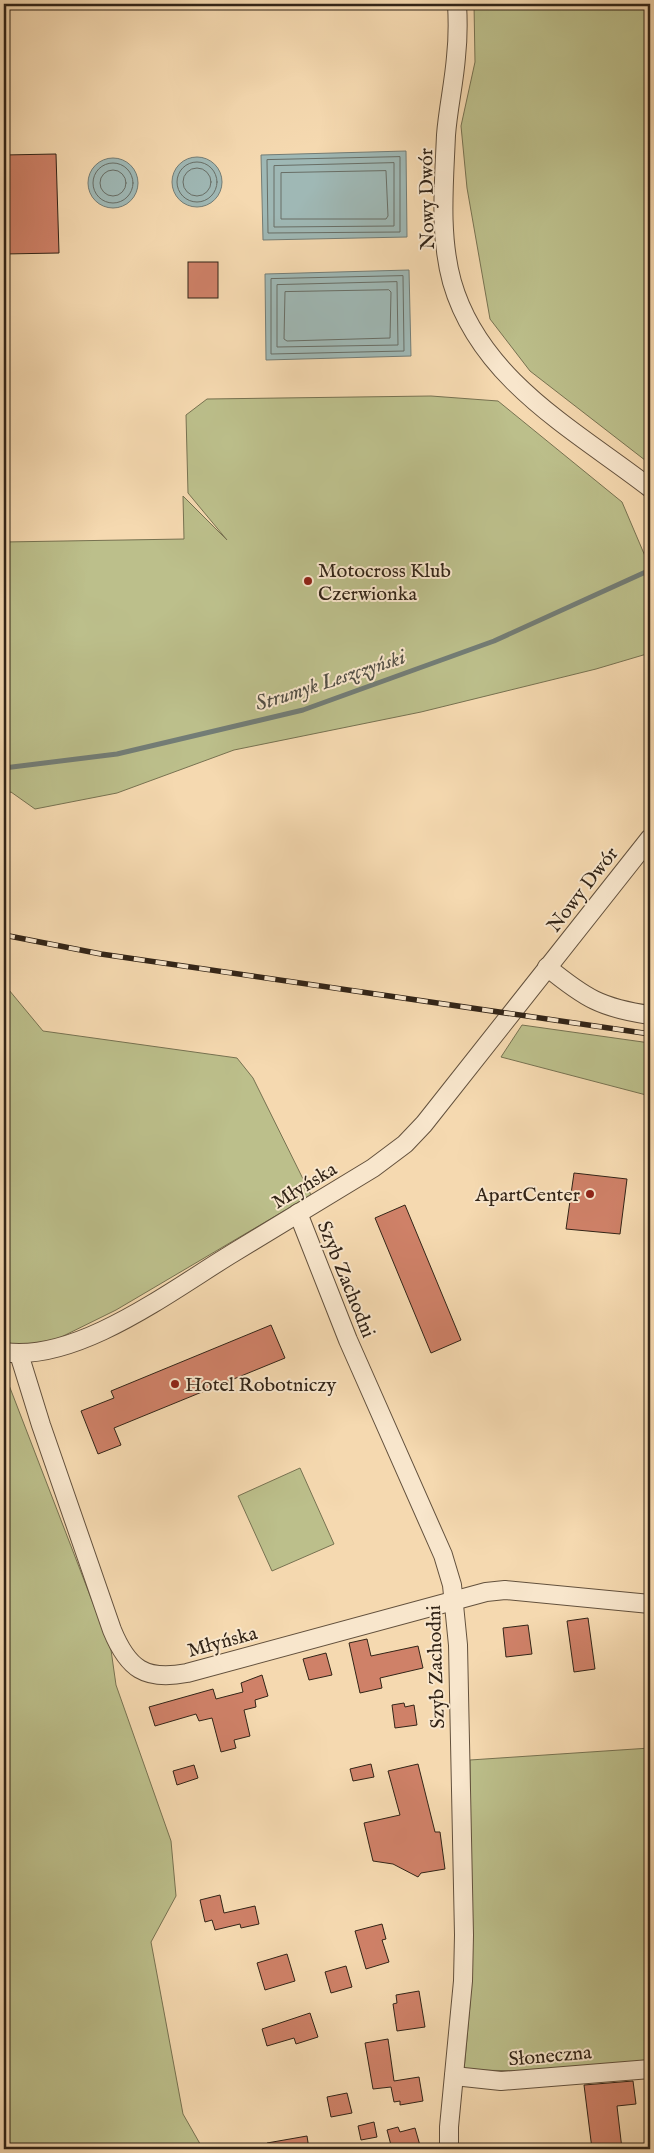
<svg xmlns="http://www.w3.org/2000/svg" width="654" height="2153" viewBox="0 0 654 2153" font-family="'IM FELL English',serif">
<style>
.green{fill:#bcbf8b;stroke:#777251}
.water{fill:#9fb8b5;stroke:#737d76}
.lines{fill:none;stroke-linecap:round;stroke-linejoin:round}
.shore{stroke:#686e66;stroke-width:1}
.stream{stroke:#737d76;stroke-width:5}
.building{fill:#cf8168;stroke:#322417}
.minor-casing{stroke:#63513d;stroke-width:20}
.minor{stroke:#f8e6cc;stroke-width:18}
.rail-casing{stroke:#322417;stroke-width:5.5}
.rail{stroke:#f8e6cc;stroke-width:4;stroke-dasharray:11;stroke-linecap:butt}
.poi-dot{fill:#8f2418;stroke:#f8e6cc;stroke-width:2}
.labels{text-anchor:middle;stroke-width:4;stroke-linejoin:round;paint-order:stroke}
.street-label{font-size:20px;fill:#322417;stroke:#f8e6cc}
.poi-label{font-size:20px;fill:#322417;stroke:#f8e6cc;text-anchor:start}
.water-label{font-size:21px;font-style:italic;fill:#535046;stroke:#f8e6cc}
</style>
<rect width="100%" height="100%" fill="#f5d9b0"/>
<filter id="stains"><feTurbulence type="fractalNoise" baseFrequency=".004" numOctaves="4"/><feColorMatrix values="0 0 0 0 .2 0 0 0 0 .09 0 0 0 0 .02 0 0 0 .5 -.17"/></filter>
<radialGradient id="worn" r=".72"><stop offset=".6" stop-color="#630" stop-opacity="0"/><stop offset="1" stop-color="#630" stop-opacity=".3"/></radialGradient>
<g class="green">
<polygon points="474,4 650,4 650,464 530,371 490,319 467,188 461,126 475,62"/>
<polygon points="431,396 498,401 622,502 645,556 650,558 650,653 596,669 421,712 234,750 117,793 35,809 11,792 4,794 4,542 184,539 183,496 227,540 188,493 186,415 207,399"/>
<polygon points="4,984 43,1031 237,1058 253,1078 311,1195 116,1310 49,1343 19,1346 4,1344"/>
<polygon points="522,1025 650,1043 650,1096 501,1057"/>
<polygon points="4,1379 7,1380 111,1650 116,1685 171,1841 176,1896 151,1942 183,2114 203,2149 4,2149"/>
<polygon points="300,1468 334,1544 272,1571 238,1496"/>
<polygon points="650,1748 650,2060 537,2071 464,2070 470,2005 470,1760"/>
</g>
<g class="water">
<polygon points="406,151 407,237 263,240 261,155"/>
<circle cx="197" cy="182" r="25"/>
<circle cx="113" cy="183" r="25"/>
<polygon points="409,270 411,356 266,360 265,274"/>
</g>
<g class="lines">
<g class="shore">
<polygon points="400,157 400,232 268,233 267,160"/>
<circle cx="197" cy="182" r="20"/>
<polygon points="394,163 394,226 274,227 274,166"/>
<circle cx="113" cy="183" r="20"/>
<circle cx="197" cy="182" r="14"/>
<circle cx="113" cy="183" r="13"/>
<polygon points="386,171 388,216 386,219 281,219 281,173"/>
<polygon points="403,276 404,351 271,354 271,279"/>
<polygon points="397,282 398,345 277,347 277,285"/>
<polygon points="389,290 391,292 390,338 287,341 284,339 285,292"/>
</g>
<polyline class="stream" points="4,768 117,754 303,710 494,641 650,570"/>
</g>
<g class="building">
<polygon points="56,154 59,253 4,254 4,155"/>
<rect x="188" y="262" width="30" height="36"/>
<polygon points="574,1173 627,1179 620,1234 566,1229"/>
<polygon points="405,1205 461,1340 431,1353 375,1218"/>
<polygon points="271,1325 285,1358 114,1428 121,1445 98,1454 81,1411 114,1398 111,1391"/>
<polygon points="588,1618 595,1669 574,1672 567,1621"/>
<polygon points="528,1625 532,1654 506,1657 503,1628"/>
<polygon points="367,1639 371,1656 418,1646 423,1668 380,1678 382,1688 360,1693 349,1643"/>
<polygon points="326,1653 332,1675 309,1680 303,1659"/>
<polygon points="262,1675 268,1696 255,1700 256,1707 244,1710 250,1736 234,1740 236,1748 221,1752 212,1718 199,1721 196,1714 155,1726 149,1707 213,1689 216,1699 243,1692 241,1683"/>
<polygon points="404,1703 405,1707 414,1705 417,1725 395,1728 392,1705"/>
<polygon points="371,1764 374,1777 353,1781 350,1769"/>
<polygon points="418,1764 435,1832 440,1832 445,1869 421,1873 418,1877 393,1864 373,1861 364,1823 400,1815 388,1771"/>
<polygon points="194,1765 198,1778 177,1785 173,1771"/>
<polygon points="220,1895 224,1913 255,1906 259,1924 241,1928 240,1924 215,1930 212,1920 205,1922 200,1900"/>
<polygon points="382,1924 386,1939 382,1940 389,1962 366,1969 355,1931"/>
<polygon points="287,1954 295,1981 265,1990 257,1963"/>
<polygon points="346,1966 352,1987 331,1993 325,1972"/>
<polygon points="419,1991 425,2027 397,2031 393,2004 397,2003 396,1995"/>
<polygon points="310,2013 318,2037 296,2044 294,2038 267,2046 262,2029"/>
<polygon points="388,2039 394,2081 419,2077 423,2101 400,2105 400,2101 394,2102 391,2087 373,2089 365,2043"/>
<polygon points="633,2081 636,2104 617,2106 622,2149 592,2149 584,2085"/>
<polygon points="347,2093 352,2113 331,2117 327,2097"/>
<polygon points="374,2122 377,2137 361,2140 358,2126"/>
<polygon points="398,2127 400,2132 415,2128 421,2149 392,2149 387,2130"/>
<polygon points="307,2136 309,2149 268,2149 267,2143"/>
</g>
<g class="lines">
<g class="minor-casing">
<g id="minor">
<path d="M 457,4 C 458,21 458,39 456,57 C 454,83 448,109 446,135 C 444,184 439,235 452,282 C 480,380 575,430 650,488"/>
<path d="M 547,967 C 585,998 601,1008 650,1015"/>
<polyline points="298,1213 348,1340 443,1555 452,1585 458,1645 464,1935 463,1981 449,2127 449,2149"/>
<path d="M 4,1352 C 77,1363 172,1290 233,1253 C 279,1225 326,1197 373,1168 L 405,1144 L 424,1124 L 650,838"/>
<path d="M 19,1354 L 41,1425 L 112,1630 C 128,1669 145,1681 187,1673 L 486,1592 L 505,1590 L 650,1604"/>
<polyline points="454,2076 501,2081 650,2069"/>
</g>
</g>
<use href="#minor" class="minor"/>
<g class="rail-casing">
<polyline id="rail" points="4,935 101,954 650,1034"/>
</g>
<use href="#rail" class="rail"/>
</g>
<g class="poi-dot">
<circle cx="308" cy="581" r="5"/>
<circle cx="590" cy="1194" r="5"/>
<circle cx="175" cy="1384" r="5"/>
</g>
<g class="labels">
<g class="street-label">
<text transform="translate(426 199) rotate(-91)" y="7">Nowy Dwór</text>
<text transform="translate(582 889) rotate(-52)" y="7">Nowy Dwór</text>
<text transform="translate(304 1185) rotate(-31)" y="7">Młyńska</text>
<text transform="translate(347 1279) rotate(68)" y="7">Szyb Zachodni</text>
<text transform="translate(222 1641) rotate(-15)" y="7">Młyńska</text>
<text transform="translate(435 1667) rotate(-92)" y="7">Szyb Zachodni</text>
<text transform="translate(550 2055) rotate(-5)" y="7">Słoneczna</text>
</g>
<g class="poi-label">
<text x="318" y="577">Motocross Klub<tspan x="318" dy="23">Czerwionka</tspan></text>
<text x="580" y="1201" text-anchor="end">ApartCenter</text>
<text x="185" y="1391">Hotel Robotniczy</text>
</g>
<g class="water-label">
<text transform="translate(330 680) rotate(-18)" y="7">Strumyk Leszczyński</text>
</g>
</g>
<rect width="654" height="2153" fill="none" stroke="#f5d9b0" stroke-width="20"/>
<rect x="5" y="5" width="644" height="2143" fill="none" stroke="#322417" stroke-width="2.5"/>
<rect x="10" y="10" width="634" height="2133" fill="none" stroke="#322417"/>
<rect width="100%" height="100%" filter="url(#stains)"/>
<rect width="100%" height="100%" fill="url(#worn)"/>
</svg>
